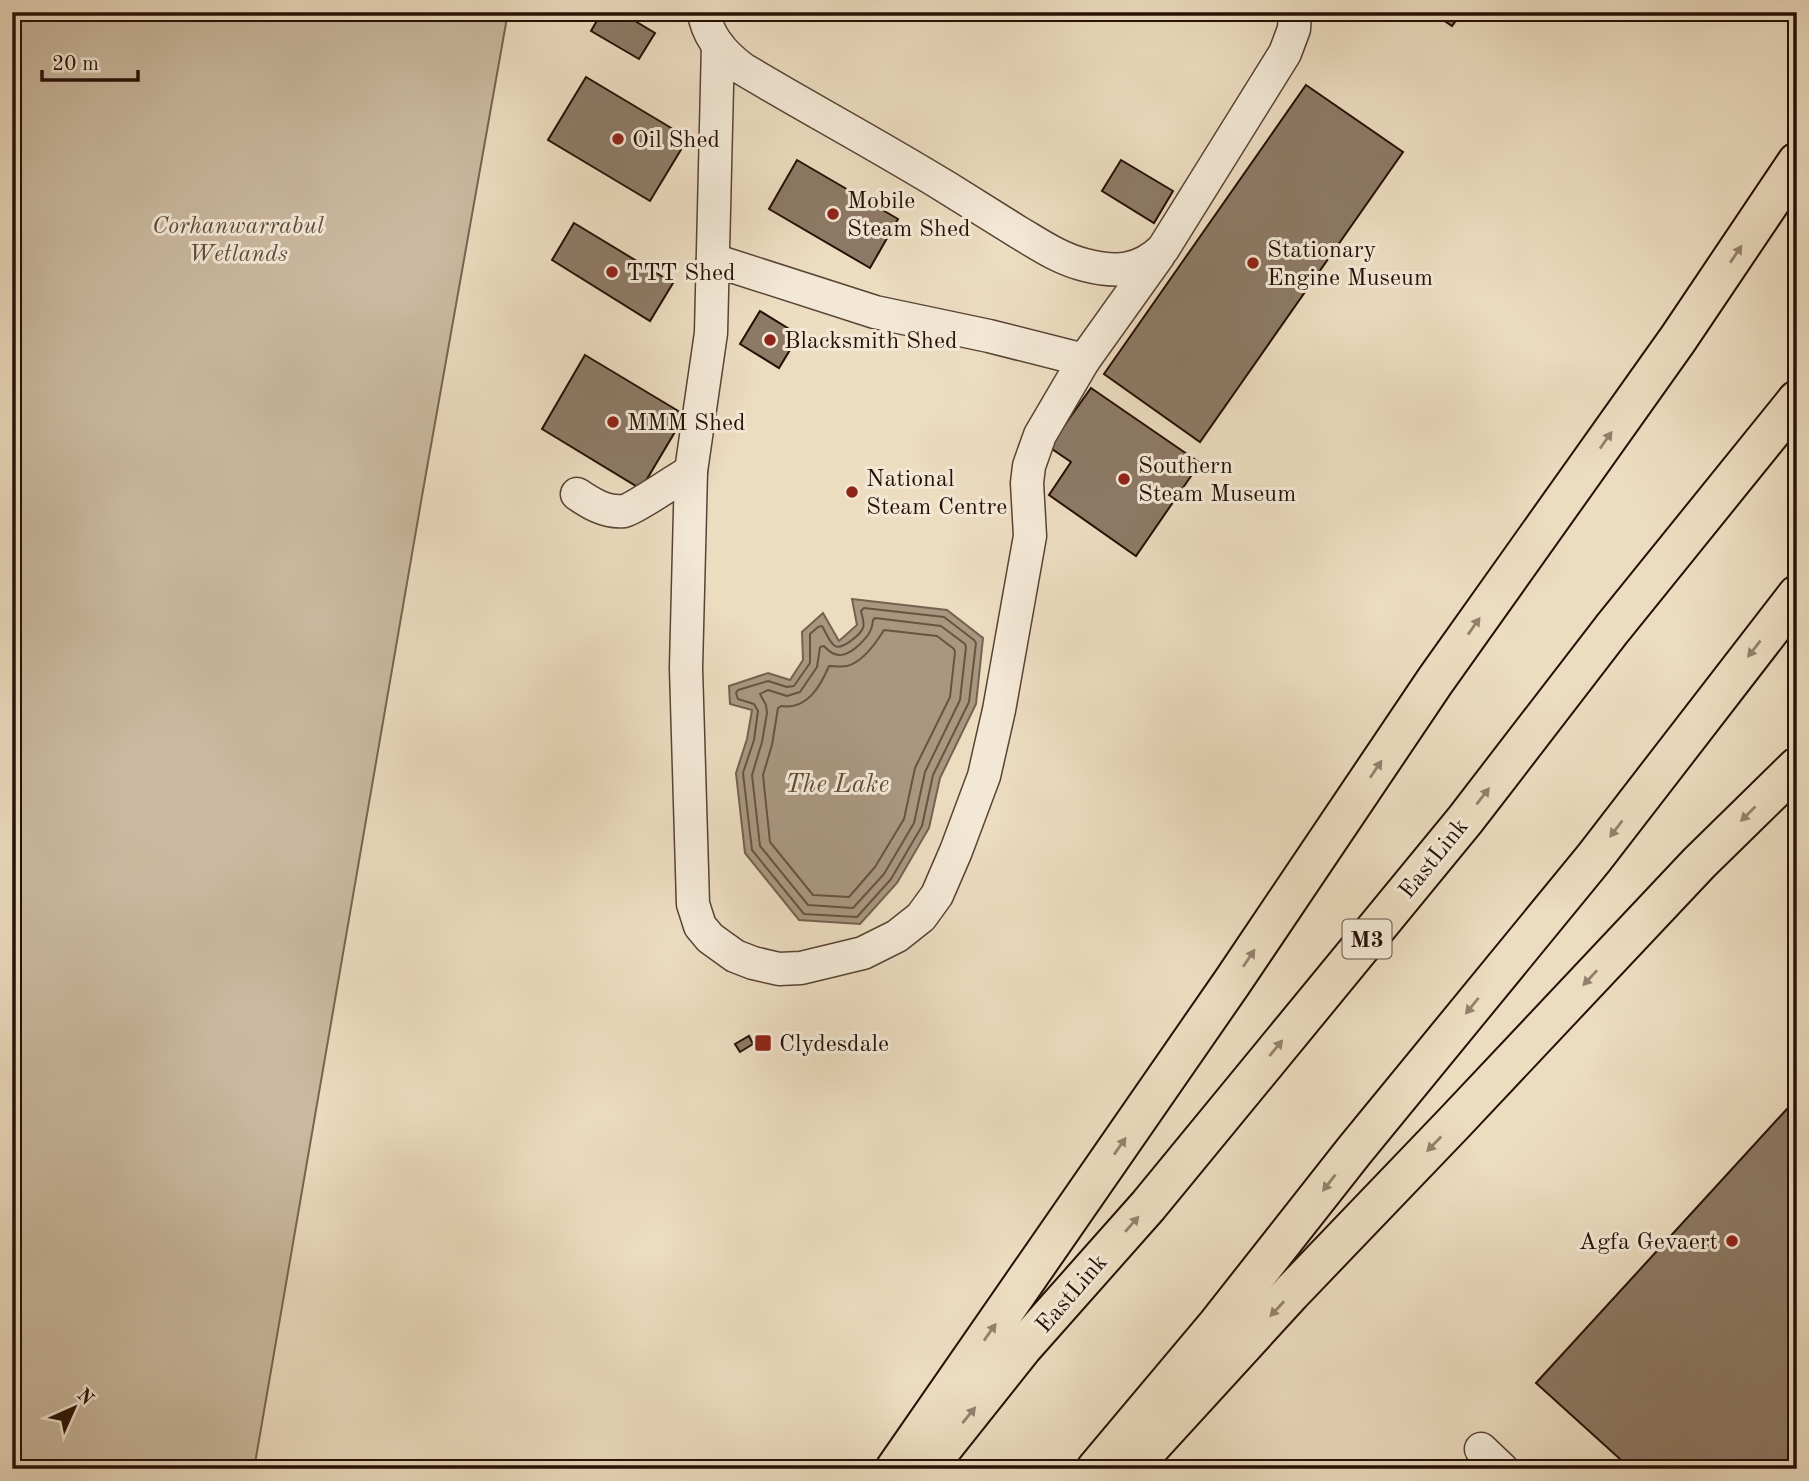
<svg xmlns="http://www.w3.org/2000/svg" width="1809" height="1481" viewBox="0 0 1809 1481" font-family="'Old Standard TT',serif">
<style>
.green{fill:#cab9a0;stroke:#786452;stroke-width:2}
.water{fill:#a99780;stroke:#75614f;stroke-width:2}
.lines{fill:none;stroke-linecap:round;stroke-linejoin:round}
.shore{stroke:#685442;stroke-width:2}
.building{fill:#8d7a66;stroke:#261005;stroke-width:2}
.minor-casing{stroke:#584334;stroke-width:35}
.highway-casing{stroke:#261005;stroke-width:42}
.minor{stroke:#f3e8d6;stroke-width:32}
.highway{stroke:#ecdcc0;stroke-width:38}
.oneway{fill:#93806c}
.poi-dot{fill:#8f2418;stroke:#f3e8d6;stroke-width:2.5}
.labels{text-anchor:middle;stroke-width:6;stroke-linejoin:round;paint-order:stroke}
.shield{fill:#f3e8d6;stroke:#645144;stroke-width:2}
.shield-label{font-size:23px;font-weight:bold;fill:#261005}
.poi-label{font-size:24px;fill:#261005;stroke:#f3e8d6;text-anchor:start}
.park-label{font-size:24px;font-style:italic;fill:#5f4b3b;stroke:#f3e8d6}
.street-label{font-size:24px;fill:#261005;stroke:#f3e8d6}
.water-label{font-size:26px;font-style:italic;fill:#614d3c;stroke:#f3e8d6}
</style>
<rect width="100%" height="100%" fill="#ecdcc0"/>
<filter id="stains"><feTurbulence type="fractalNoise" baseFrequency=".00286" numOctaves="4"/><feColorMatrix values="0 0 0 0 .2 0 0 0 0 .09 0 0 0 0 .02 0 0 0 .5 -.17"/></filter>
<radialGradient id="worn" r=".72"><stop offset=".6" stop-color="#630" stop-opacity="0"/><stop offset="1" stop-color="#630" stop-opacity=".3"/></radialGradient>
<polygon class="green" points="12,12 508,12 422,496 254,1469 12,1469"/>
<polygon class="water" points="852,599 947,610 983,638 976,704 940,778 929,828 897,883 860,924 799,920 745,853 736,773 747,739 752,710 730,704 729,686 768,673 790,680 803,660 802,632 823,613 839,641 857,625"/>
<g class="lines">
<g class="shore">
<path d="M 864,608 L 944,617 L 974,640 L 976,643 L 969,702 L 933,775 L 922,826 L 891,879 L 857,917 L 804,914 L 752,850 L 743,773 L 754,740 L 758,711 L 754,704 L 738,699 L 736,693 L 738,690 L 768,681 L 787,687 L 794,686 L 810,663 L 810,634 L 818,627 L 822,626 C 826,632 829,642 835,646 C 842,650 860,635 863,628 C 865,623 862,616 861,611 Z"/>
<path d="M 875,618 L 941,626 L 965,644 L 966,647 L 960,700 L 925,772 L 914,823 L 884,874 L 853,908 L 808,905 L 760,846 L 752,775 L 762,742 L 767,713 L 766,705 L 760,694 L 768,690 L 787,696 L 800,692 L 817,667 L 820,647 L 824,646 C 836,660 847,656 859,645 C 867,637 872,632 873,620 Z"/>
<path d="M 884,630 L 937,636 L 954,649 L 955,652 L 950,697 L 915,768 L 904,819 L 875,867 L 849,897 L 813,895 L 770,842 L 763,775 L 772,745 L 778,708 L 781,706 C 807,710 820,687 829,666 C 835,666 841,667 847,666 C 863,662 876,643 884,630 Z"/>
</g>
</g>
<g class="building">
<polygon points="602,12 620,12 655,33 639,59 591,31"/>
<polygon points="1432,12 1462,12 1452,26"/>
<polygon points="586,77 688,138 650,201 548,140"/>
<polygon points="1306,85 1403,152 1200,442 1104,374"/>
<polygon points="797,160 898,219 870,268 769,209"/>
<polygon points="1121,160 1173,191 1154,223 1102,191"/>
<polygon points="574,223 673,283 650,321 552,260"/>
<polygon points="760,311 799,335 779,368 740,344"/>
<polygon points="585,355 685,415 641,489 542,429"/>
<polygon points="1091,388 1200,463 1136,556 1049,495 1071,462 1049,447"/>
<polygon points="749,1036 753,1044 740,1052 735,1044"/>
<polygon points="1797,1098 1797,1454 1783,1469 1631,1469 1536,1383"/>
<polygon points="1470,1456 1484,1469 1458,1469"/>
</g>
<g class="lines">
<g class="minor-casing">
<g id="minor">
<path d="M 704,12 C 707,37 724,55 743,69 C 810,109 879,146 946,187 C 970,202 994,217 1018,232 C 1040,245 1060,259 1085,265 C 1116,273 1139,272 1163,249 L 1285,53 L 1294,29 L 1295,12"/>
<polyline points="718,45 711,333 691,471 686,668 693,904 700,926 710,938 735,956 753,963 779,969 801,968 863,953 897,936 921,917 937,895 956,851 984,776 999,710 1030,536 1027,483 1029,466 1040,435 1084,360"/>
<polyline points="713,260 875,312 989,336 1084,360 1159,255"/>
<path d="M 577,494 C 590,503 606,513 624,511 C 634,509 679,478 691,471"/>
<polyline points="1481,1449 1502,1469"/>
</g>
</g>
<g class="highway-casing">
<g id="highway">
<polyline points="895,1469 1233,981 1435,681 1678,339 1797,162"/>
<polyline points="926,1469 1023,1347 1148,1206 1465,820 1612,629 1797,400"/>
<polyline points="1096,1469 1217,1325 1354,1151 1594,858 1797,595"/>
<polyline points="1130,1469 1291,1293 1454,1123 1699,863 1797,767"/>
</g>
</g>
<use href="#minor" class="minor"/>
<use href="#highway" class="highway"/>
</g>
<defs><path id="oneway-solid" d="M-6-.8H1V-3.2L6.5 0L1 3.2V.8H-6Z" transform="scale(1.75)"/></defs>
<g class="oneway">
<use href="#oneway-solid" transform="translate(1736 254) rotate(-56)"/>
<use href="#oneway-solid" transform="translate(1606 440) rotate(-55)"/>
<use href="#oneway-solid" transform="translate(1474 626) rotate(-55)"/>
<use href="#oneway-solid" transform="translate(1754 649) rotate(128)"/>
<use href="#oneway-solid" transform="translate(1376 769) rotate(-56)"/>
<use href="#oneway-solid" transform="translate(1483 796) rotate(-52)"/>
<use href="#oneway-solid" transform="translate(1748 814) rotate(135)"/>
<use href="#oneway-solid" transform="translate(1616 829) rotate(127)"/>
<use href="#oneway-solid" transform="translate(1249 958) rotate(-56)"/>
<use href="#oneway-solid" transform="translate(1590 978) rotate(133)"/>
<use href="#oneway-solid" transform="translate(1472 1006) rotate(129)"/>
<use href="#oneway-solid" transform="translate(1276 1048) rotate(-51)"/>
<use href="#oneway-solid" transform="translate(1434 1144) rotate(134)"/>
<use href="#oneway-solid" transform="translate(1120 1146) rotate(-55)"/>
<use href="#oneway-solid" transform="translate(1329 1183) rotate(128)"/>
<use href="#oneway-solid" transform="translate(1132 1224) rotate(-49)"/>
<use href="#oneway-solid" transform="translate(1277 1309) rotate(133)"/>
<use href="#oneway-solid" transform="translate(990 1332) rotate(-55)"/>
<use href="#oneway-solid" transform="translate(969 1415) rotate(-51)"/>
</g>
<g class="poi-dot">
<circle cx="618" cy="139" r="7"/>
<circle cx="833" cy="214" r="7"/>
<circle cx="1253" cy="263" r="7"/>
<circle cx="612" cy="272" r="7"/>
<circle cx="770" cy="340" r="7"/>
<circle cx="613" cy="422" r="7"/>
<circle cx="1124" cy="479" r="7"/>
<circle cx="852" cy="492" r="7"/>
<rect x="754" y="1034" width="18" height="18" rx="3.5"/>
<circle cx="1732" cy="1241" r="7"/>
</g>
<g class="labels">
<rect class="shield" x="1342.5" y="919.5" width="49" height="39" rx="5"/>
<g class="shield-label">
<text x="1367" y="947">M3</text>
</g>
<g class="poi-label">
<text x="632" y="147">Oil Shed</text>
<text x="847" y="208">Mobile<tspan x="847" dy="28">Steam Shed</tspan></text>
<text x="1267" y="257">Stationary<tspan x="1267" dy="28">Engine Museum</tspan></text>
<text x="626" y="280">TTT Shed</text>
<text x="784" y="348">Blacksmith Shed</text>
<text x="627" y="430">MMM Shed</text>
<text x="1138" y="473">Southern<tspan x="1138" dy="28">Steam Museum</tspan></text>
<text x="866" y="486">National<tspan x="866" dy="28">Steam Centre</tspan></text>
<text x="779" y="1051">Clydesdale</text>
<text x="1718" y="1249" text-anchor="end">Agfa Gevaert</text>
</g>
<g class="park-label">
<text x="238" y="233">Corhanwarrabul<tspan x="238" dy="28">Wetlands</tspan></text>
</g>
<g class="street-label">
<text transform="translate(1433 858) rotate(-51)" y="8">EastLink</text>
<text transform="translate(1071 1293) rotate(-49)" y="8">EastLink</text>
</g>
<g class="water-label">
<text x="837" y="792">The Lake</text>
</g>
</g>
<rect width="1809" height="1481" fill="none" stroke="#ecdcc0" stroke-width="42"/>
<rect x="14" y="14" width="1781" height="1453" fill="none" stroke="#261005" stroke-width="3.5"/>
<rect x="21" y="21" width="1767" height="1439" fill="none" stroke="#261005" stroke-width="2"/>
<g transform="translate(74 1408) rotate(45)" stroke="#f3e8d6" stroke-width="5" paint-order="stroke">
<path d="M0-5L12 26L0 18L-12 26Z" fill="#261005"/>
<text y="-10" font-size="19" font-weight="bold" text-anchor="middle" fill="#261005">N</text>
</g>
<path d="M42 70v10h96v-10" fill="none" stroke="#261005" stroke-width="3.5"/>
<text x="52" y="70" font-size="21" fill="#261005" stroke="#f3e8d6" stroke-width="5" paint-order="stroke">20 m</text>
<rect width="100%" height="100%" filter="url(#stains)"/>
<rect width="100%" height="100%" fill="url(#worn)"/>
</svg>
